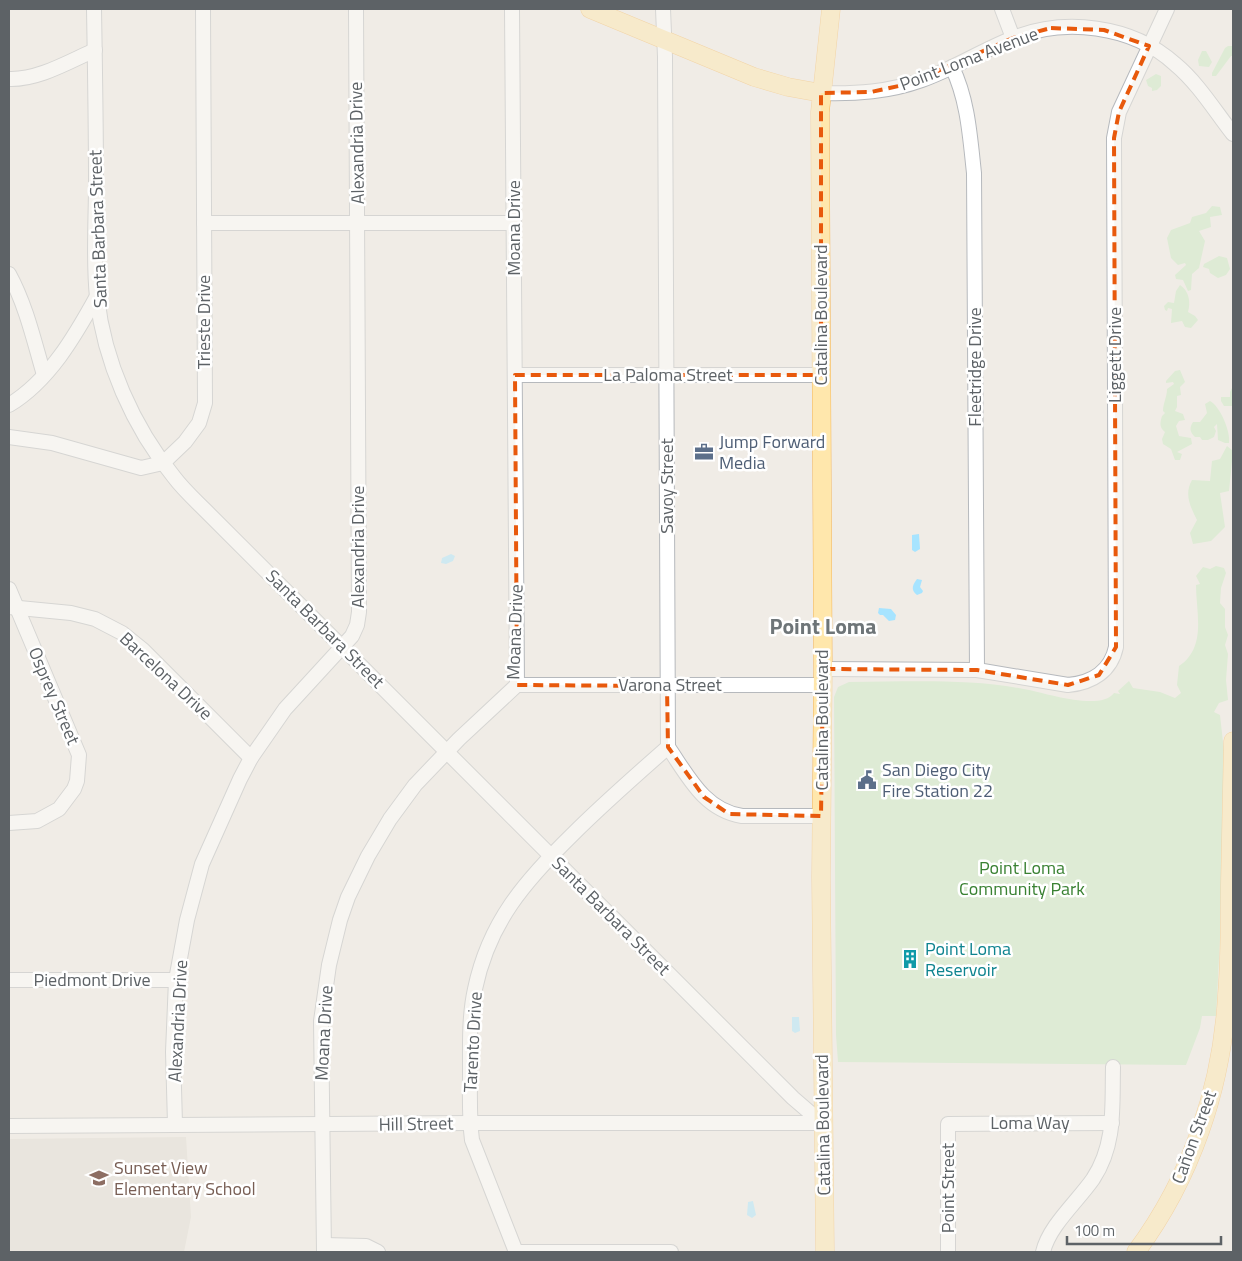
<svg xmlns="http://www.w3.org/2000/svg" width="1242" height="1261" viewBox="0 0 1242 1261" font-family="'Titillium Web',sans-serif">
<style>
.education{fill:#e0dbd4}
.green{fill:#c7e8c2}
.water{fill:#a7e4ff}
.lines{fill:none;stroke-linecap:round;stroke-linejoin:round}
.minor-casing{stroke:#b6b9bd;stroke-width:16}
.major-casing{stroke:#f4b65b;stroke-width:19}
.minor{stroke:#fff;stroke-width:14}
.major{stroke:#ffe7ac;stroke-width:18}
.marked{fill:none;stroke:#e8590c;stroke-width:4;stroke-dasharray:10 6;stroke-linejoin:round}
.labels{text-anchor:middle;stroke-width:5;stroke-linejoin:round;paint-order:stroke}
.street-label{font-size:18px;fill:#5d6266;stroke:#fff}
.service-label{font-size:18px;fill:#4e5e75;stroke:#fff;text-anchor:start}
.park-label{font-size:18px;fill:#398132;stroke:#fff}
.culture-label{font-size:18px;fill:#0d838f;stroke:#fff;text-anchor:start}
.education-label{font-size:18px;fill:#785e54;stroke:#fff;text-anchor:start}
.district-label{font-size:22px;font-weight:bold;fill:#6e7578;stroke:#fff}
</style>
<rect width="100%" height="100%" fill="#f0ece6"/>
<polygon class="education" points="186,1137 191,1217 184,1252 9,1252 9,1139"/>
<g class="green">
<polygon points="1228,46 1233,46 1233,56 1231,56 1216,76 1212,76 1212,73 1225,48"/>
<polygon points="1202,51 1206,51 1212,62 1209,67 1199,66 1198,60"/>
<polygon points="1156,74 1161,76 1161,86 1157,90 1152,91 1152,88 1148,86 1146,80"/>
<polygon points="1212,206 1220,207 1222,215 1210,217 1211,227 1199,231 1205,241 1199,268 1192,274 1191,290 1188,291 1183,280 1176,279 1175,275 1186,265 1185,263 1178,265 1171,258 1167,238 1171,230 1190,223 1192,217 1206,213"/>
<polygon points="1219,256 1227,258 1230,269 1226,275 1218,278 1210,273 1209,269 1203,267 1204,264"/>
<path d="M 1180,285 C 1189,291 1191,302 1188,312 L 1195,316 L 1198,320 L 1191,328 L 1185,327 L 1182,321 L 1171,323 L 1172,309 L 1168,308 L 1167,311 L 1165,310 L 1164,306 L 1168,302 L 1174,303 L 1176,291 Z"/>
<path d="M 1180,370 L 1185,382 L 1180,387 L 1181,395 L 1177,396 L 1177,407 L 1175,411 L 1183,414 L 1185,420 L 1179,421 L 1176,426 L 1179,436 L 1191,438 L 1192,444 L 1177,452 L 1182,454 L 1180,460 L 1175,460 L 1171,449 L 1163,444 L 1162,439 L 1165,432 C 1159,427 1160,423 1162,416 L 1165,413 L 1163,411 C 1163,403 1167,397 1167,389 L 1174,384 L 1173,382 L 1166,383 L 1166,381 L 1175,371 Z"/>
<polygon points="1233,386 1233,406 1224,406 1221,401 1221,397 1230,397 1230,392"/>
<path d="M 1210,401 C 1220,406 1231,432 1229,443 L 1225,443 L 1218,440 L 1217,424 L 1214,427 L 1216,431 L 1214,437 L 1208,440 L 1202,440 L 1200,437 L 1195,437 C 1190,432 1189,428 1193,422 L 1200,422 L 1207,413 L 1205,404 Z"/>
<path d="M 1227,446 L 1233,451 L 1229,491 L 1220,493 L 1225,527 L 1211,541 L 1193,544 L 1190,533 L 1197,520 C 1190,506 1184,494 1192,480 L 1210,481 L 1212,461 L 1220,459 Z"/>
<path d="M 1216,566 L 1224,568 L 1226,573 L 1221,588 L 1220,603 L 1225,609 L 1225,627 L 1228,635 L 1225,645 L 1228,654 L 1226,680 L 1228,700 L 1219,703 L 1214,712 L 1220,715 L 1224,751 L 1220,939 L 1216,1016 L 1202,1016 L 1200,1028 L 1186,1065 L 838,1062 L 836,1035 L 834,697 L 838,687 L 849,682 C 909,682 970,678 1029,690 C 1048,694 1101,711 1114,693 L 1120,694 L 1118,691 L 1129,681 L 1133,688 L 1160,692 L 1175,698 L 1181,693 L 1177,685 L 1179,666 C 1207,647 1196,613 1196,585 L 1200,584 L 1196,576 L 1203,567 L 1210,569 Z"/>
</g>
<g class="water">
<polygon points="919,534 920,549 915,552 912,550 912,535"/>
<polygon points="451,554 455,556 453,561 446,564 441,563 442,558"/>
<path d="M 917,579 L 922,580 L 920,587 L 923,591 L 922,593 L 917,595 C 910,590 913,584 917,579 Z"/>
<polygon points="879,608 891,609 896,615 895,620 889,621 883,615 880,615 878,613"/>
<polygon points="792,1017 799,1017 800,1031 795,1033 792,1031"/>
<polygon points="753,1201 756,1215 752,1218 747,1215 748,1202"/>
</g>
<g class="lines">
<g class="minor-casing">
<g id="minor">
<path d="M 94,9 C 95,67 96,125 96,183 C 96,221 93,260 97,297 C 104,361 133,427 174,477 C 183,489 194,499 205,510 L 793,1098 L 822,1123"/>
<path d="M 663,9 L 665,57 L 668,747 C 688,776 704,810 742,816 L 821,816"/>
<polyline points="1002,9 1013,38"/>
<path d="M 952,67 C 968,100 970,137 974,173 L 977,670"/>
<path d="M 9,79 C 38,80 68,62 95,50"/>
<path d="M 821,93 C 856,94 889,92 922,80 C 953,69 981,51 1011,39 C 1064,17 1132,25 1175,64 C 1198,83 1215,111 1233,134"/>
<polyline points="204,223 514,223"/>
<path d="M 9,274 C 26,305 34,341 44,375"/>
<polyline points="515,375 821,375"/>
<path d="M 9,405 C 49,381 75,336 97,296"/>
<polyline points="9,437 52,443 141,468 163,463 185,442 199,423 205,403 203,9"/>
<polyline points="9,589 79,755 77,781 74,789 59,809 37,821 9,823"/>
<polyline points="9,607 71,613 95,619 122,633 143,650 251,758"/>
<path d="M 823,669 L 977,670 L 1068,685 C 1092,683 1111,671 1116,647 L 1114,138 L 1119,112 L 1167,9"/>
<polyline points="517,685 823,685"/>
<polyline points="9,980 176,980"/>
<polyline points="175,1124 173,1052 176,980 187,920 202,864 240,779 251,758 285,709 352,636 357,625 359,612 356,9"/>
<polyline points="9,1126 470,1123 822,1123"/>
<polyline points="324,1245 366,1246 378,1252"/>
<polyline points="324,1252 321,1021 329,965 340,920 348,897 368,856 390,819 415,785 459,739 517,685 512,9"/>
<path d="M 516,1252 L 472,1140 C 469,1117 470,1095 470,1072 C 470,1044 469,1016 475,989 C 489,922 525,881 573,834 C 603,804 635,776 668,747"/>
<polyline points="516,1252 671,1252"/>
<polyline points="948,1252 948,1124 1112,1123"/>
<path d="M 1043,1252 C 1049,1226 1077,1202 1093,1179 C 1116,1144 1112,1107 1113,1067"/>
</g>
</g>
<g class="major-casing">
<g id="major">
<polyline points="590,9 754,77 788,87 821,93"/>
<polyline points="825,1252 821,877 823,669 820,112 831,9"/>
<path d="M 1136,1252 C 1191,1178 1222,1088 1227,995 C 1230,959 1230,922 1230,885 C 1231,837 1232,789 1233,741"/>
</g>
</g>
<use href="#minor" class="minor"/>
<use href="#major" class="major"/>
</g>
<path d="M0 0H1242V1261H0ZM 1051,28 L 1104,30 L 1149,46 L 1119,112 L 1114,138 L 1116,647 L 1099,675 L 1068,685 L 977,670 L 823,669 L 821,816 L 729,814 L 704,797 L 668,747 L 667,686 L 517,685 L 515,375 L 821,375 L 821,93 L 871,92 L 908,84 L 1013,38 Z" fill="#f0ece6" fill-opacity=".55" fill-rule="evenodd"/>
<path class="marked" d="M 1051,28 L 1104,30 L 1149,46 L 1119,112 L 1114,138 L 1116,647 L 1099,675 L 1068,685 L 977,670 L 823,669 L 821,816 L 729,814 L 704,797 L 668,747 L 667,686 L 517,685 L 515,375 L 821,375 L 821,93 L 871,92 L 908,84 L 1013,38 Z"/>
<defs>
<g id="office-bare" transform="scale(1.5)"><path d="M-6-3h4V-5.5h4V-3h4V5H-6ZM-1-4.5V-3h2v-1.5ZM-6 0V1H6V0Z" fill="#5c6f8a" stroke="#fff" stroke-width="2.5" paint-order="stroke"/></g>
<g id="civic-bare" transform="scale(1.5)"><path d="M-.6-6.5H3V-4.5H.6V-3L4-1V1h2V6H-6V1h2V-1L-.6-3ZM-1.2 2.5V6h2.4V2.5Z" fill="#5c6f8a" stroke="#fff" stroke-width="2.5" paint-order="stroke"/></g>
<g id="building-bare" transform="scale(1.5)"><path d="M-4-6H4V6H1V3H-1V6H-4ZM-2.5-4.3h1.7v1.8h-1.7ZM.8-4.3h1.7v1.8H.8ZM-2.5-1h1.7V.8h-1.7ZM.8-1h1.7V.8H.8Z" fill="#0f9aa8" stroke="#fff" stroke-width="2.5" paint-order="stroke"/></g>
<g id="school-bare" transform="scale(1.5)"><path d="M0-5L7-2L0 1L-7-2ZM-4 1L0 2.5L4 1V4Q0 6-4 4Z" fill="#8d6e63" stroke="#fff" stroke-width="2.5" paint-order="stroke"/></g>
</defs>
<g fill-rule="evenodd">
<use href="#office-bare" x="704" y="452"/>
<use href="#civic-bare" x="867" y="780"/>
<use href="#building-bare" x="910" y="959"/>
<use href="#school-bare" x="99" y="1178"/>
</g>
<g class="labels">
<g class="street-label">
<text transform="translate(969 59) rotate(-21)" y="6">Point Loma Avenue</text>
<text transform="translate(357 143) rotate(-91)" y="6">Alexandria Drive</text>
<text transform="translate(514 228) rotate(-90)" y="6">Moana Drive</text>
<text transform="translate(98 229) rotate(-92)" y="6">Santa Barbara Street</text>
<text transform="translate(821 315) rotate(-90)" y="6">Catalina Boulevard</text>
<text transform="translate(204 322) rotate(-90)" y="6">Trieste Drive</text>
<text transform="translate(1115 355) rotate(-90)" y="6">Liggett Drive</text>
<text transform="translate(975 367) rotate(-90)" y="6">Fleetridge Drive</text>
<text x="668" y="381">La Paloma Street</text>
<text transform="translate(667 486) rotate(-90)" y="6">Savoy Street</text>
<text transform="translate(358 547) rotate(-90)" y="6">Alexandria Drive</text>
<text transform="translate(325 629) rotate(45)" y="6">Santa Barbara Street</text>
<text transform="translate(515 632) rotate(-88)" y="6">Moana Drive</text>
<text transform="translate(166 676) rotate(43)" y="6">Barcelona Drive</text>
<text x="670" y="691">Varona Street</text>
<text transform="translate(54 696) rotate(67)" y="6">Osprey Street</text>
<text transform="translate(822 720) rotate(-90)" y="6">Catalina Boulevard</text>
<text transform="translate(611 916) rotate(45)" y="6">Santa Barbara Street</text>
<text x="92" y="986">Piedmont Drive</text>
<text transform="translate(178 1021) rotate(-87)" y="6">Alexandria Drive</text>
<text transform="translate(324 1033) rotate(-87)" y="6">Moana Drive</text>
<text transform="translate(473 1042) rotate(-87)" y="6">Tarento Drive</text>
<text x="1030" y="1129">Loma Way</text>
<text transform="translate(416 1124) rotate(-1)" y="6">Hill Street</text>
<text transform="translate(823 1125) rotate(-91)" y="6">Catalina Boulevard</text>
<text transform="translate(1194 1137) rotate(-70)" y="6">Cañon Street</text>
<text transform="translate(948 1188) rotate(-90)" y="6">Point Street</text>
</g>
<g class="service-label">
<text x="719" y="448">Jump Forward<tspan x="719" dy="21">Media</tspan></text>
<text x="882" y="776">San Diego City<tspan x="882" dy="21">Fire Station 22</tspan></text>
</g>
<g class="park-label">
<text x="1022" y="874">Point Loma<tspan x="1022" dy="21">Community Park</tspan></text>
</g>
<g class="culture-label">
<text x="925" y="955">Point Loma<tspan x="925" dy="21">Reservoir</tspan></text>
</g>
<g class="education-label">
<text x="114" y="1174">Sunset View<tspan x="114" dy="21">Elementary School</tspan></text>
</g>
<g class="district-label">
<text x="823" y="634">Point Loma</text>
</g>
</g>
<rect width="1242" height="1261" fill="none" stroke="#5d6266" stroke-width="20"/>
<path d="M1067 1236v8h154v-8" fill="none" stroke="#5d6266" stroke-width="2.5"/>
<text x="1074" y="1236" font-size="15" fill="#5d6266" stroke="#ffffff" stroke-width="4" paint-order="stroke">100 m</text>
</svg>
